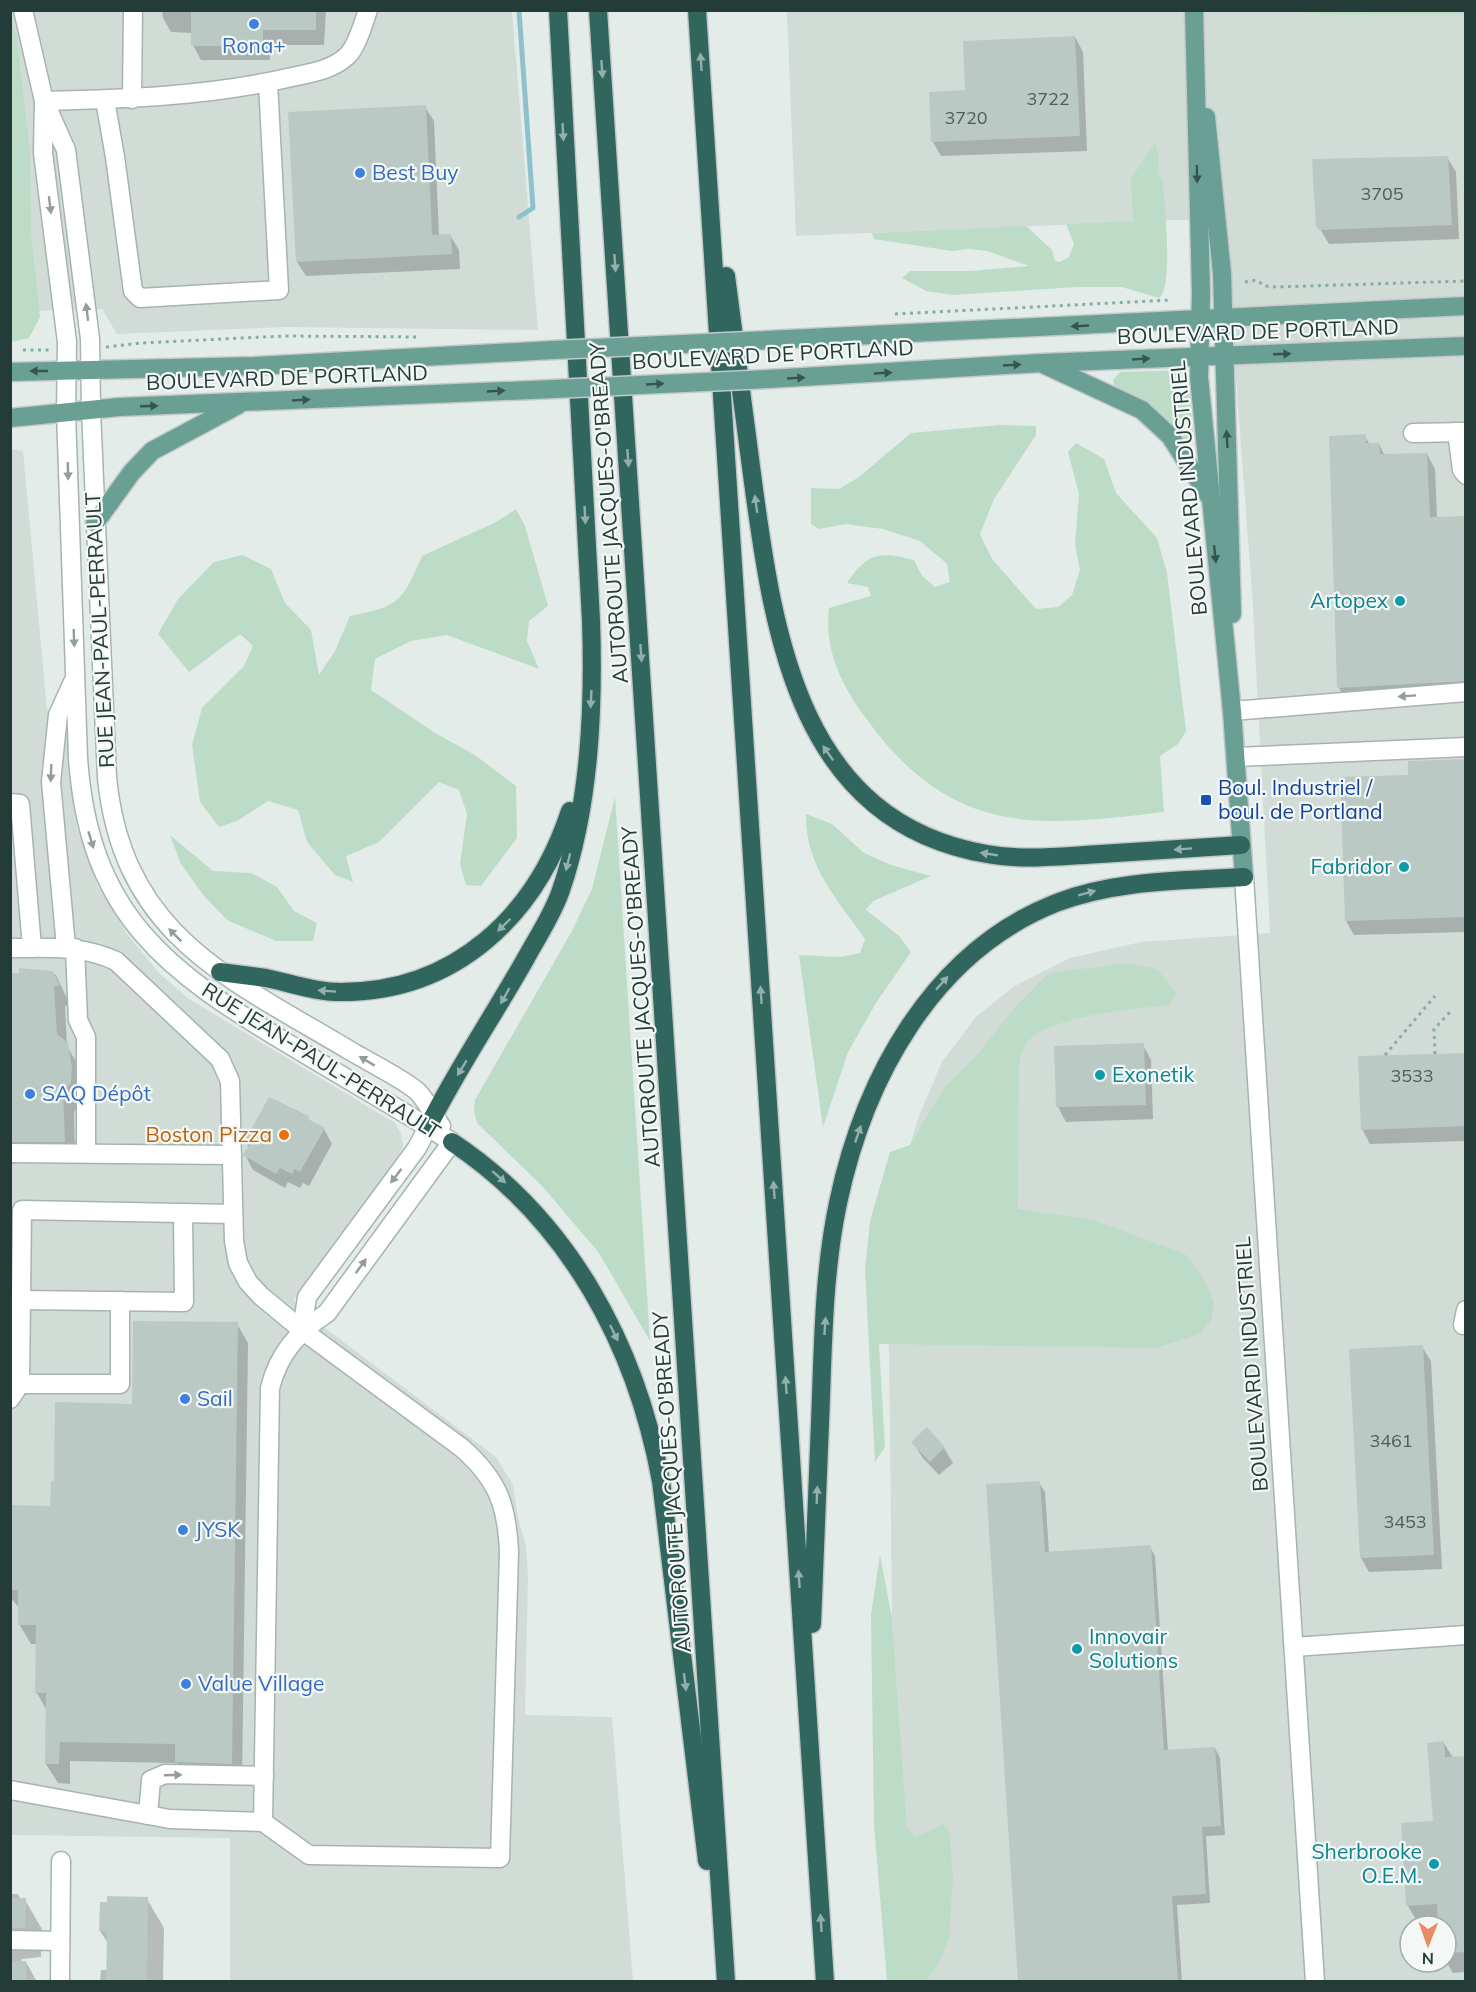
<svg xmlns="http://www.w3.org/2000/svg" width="1476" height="1992" viewBox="0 0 1476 1992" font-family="Mulish,sans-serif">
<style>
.built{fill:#d1dcd7;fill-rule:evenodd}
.green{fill:#bddcc7}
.shadow{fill:#0003}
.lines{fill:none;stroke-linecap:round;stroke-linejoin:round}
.stream{stroke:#8ec0cd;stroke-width:5}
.building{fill:#bbc9c4}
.minor-casing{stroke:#a6b4af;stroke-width:21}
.major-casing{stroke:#c2c8c7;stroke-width:21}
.highway-casing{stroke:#c2c8c7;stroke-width:21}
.path{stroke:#85ada3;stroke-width:3;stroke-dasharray:3 4.5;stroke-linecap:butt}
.minor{stroke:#fff;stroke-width:18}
.major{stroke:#6a9f94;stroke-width:18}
.highway{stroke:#31665f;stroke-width:18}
.major-bridge-casing{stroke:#c2c8c7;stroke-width:21;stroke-linecap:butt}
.major-bridge{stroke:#6a9f94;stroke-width:18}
.oneway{fill:#92afaa}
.oneway2{fill:#36554e}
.oneway3{fill:#929e9b}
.shop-dot{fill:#3f7fe0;stroke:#f3f8f6;stroke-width:2}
.culture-dot{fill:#0f9aa8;stroke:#f3f8f6;stroke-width:2}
.transit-dot{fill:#1a4fb4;stroke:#f3f8f6;stroke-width:2}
.food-dot{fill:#e8710a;stroke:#f3f8f6;stroke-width:2}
.labels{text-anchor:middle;stroke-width:4.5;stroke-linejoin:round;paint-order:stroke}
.number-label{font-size:18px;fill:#4a5f5a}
.shop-label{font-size:21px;fill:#366cbe;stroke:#f3f8f6;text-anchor:start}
.street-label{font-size:21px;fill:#243c37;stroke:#f3f8f6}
.culture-label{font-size:21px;fill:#0d838f;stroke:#f3f8f6;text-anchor:end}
.transit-label{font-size:21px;fill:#164399;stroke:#f3f8f6;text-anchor:start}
.food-label{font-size:21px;fill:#c56008;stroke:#f3f8f6;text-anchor:end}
</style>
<rect width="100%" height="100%" fill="#e3ece8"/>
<g class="built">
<polygon points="10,11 512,11 538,330 286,327 117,334 102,309 34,311 11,335"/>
<path d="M 787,11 L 1465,11 L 1465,1981 L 917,1981 L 892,1618 L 889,1344 L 891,1236 L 903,1169 L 919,1116 L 942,1062 L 976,1017 L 1013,987 L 1070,958 L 1141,942 L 1270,933 L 1252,592 L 1224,218 L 796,236 ZM 1410,1926 L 1446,1926 L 1446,1962 L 1410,1962 Z"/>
<polygon points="11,449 23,451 47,710 69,726 70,781 77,828 97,885 127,934 158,972 189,999 395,1123 401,1134 403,1146 397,1158 294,1300 296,1306 496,1457 513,1485 518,1518 526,1546 528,1576 525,1715 612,1717 633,1981 230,1981 230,1838 11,1835"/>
</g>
<g class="green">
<polygon points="1465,10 1465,14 1339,15 1285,11"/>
<polygon points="10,15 17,38 30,153 31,233 40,317 29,338 11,342"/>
<path d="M 1155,142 L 1159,158 L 1157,175 L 1163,181 C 1164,201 1174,288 1159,298 L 1122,287 L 1076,287 L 953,295 L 926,291 L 902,278 L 910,271 L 970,271 L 1029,266 L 987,251 L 968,249 L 952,251 L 874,239 L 872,233 L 1026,226 L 1052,250 L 1055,261 L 1060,262 L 1069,257 L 1074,244 L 1066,224 L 1133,221 L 1131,179 Z"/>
<polygon points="1183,370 1188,377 1193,434 1185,442 1153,408 1114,385 1113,380 1120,372"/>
<path d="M 1000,425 L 1036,426 L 1036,435 L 994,499 L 980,534 L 992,559 L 1036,609 L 1058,607 L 1072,595 L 1080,570 L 1075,544 L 1079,494 L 1068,452 L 1076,443 L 1104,459 L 1116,493 L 1157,538 L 1167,573 L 1186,731 L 1178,744 L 1160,756 L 1164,812 C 1033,828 951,836 865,717 C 841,684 824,650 829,608 L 871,596 L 868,587 L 847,583 C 867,553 879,551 914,560 L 922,576 L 935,587 L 950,582 L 947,564 L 920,541 L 883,529 L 845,524 L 819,529 L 811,524 L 811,488 L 839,489 L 859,477 L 911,433 Z"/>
<path d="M 516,509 L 525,526 L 548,606 L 529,621 L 527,641 L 539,669 L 447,635 L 411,641 L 375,659 L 371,690 L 435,733 L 475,755 L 516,786 L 517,838 L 481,886 L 466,885 L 460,864 L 467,814 L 459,790 L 439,782 L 379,842 L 346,856 L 353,882 L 335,875 L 307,842 L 298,810 L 268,801 L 237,821 L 219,827 L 200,802 L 192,745 L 202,708 L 244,666 L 253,646 L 240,634 L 189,672 L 158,634 L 178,599 L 214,562 L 242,555 L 271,569 L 285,603 L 311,630 L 319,675 L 335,651 L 350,616 C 400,606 402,602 422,556 L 496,522 Z"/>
<polygon points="615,797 650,1341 599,1253 543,1187 477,1123 474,1111 475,1100 572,931 592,889"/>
<path d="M 806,814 L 832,824 L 864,853 L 891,865 L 931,876 L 873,901 L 866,910 L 899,936 L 911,952 L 876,1003 L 848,1052 L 823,1127 L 799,955 L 840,957 L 860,953 L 865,939 C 837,899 805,866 806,814 Z"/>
<polygon points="170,835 213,871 251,873 277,887 294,911 317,923 313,941 276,941 227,920 204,896 181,864"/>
<path d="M 1128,963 L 1157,969 L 1177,994 L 1169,1005 C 1137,1009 1039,1016 1024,1047 C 1021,1053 1020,1060 1019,1066 L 1018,1209 L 1093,1220 L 1185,1254 L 1203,1277 L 1214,1302 L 1212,1319 L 1200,1334 L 1156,1348 L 879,1344 L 885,1447 L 875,1462 L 865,1270 L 870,1221 L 890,1152 L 910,1145 L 946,1085 L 976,1056 L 1016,1006 L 1049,973 Z"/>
<polygon points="880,1555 892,1618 907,1828 916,1837 943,1824 949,1831 953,1876 949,1939 937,1966 926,1981 887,1981 874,1825 871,1614"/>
</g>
<g class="shadow">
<polygon points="162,10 326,10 324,45 270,45 270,60 201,60 193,45 193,33 171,32 163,18"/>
<polygon points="1075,37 1083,52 1087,151 941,156 933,142 967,92"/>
<polygon points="425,107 434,121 439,236 450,235 459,250 460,269 306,276 297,262"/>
<polygon points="1447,157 1456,172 1459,239 1329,244 1320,229 1318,203 1314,197 1313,160"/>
<polygon points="1365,436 1370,445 1379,444 1385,456 1427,454 1435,469 1437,518 1466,517 1466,695 1347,703 1339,688 1330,437"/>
<polygon points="1466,761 1466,932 1354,935 1346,921 1410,776"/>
<polygon points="48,971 56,975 70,1005 65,1006 67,1046 78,1065 82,1103 74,1112 75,1161 22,1161 10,1165 10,975"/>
<polygon points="1143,1045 1151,1060 1153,1119 1066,1122 1058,1107 1056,1047"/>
<polygon points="1466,1054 1466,1141 1370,1144 1362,1129"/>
<polygon points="308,1118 311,1123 324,1129 332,1144 309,1186 303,1183 300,1188 288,1182 285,1188 253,1170 245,1155 249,1148 246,1142"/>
<polygon points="237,1324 248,1343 242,1783 188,1781 177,1763 70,1761 70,1784 58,1783 46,1764 47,1711 37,1693 37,1644 31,1644 19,1624 20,1609 10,1597 10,1507 52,1507 56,1482 133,1405"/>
<polygon points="1422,1347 1431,1361 1442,1569 1369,1572 1361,1558"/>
<polygon points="927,1429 944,1448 953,1463 939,1475 922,1457 913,1442"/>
<polygon points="1039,1483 1045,1492 1049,1553 1150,1547 1155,1556 1168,1751 1215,1748 1220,1758 1225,1835 1206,1836 1210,1903 1177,1905 1182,1982 1020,1982"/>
<polygon points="1444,1743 1453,1758 1466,1758 1466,1972 1453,1973 1446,1961 1446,1926 1440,1926 1439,1924 1419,1925 1408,1906 1434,1823"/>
<polygon points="10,1894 18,1894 21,1900 25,1900 42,1929 41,1957 22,1959 20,1962 26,1962 37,1982 10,1982"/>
<polygon points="147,1899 164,1928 163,1982 100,1982 101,1970 108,1970 109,1945 100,1931"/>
</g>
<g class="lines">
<polyline class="stream" points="519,10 533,208 519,217"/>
</g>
<g class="building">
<polygon points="191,10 316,10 316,30 263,30 263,46 191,46"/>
<polygon points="1075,36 1080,136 931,142 929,92 965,90 963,41"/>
<polygon points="426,105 432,235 451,234 452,254 296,262 288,112"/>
<polygon points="1448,156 1452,225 1319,230 1316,226 1312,159"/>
<polygon points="1366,434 1366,443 1379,443 1380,454 1427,453 1430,517 1466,516 1466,681 1337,688 1329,436"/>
<polygon points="1466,759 1466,917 1345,921 1340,777 1408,775 1408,761"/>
<polygon points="19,968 53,971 60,986 54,986 57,1034 68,1043 72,1068 71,1083 63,1091 65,1142 10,1142 10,973 19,973"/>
<polygon points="1144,1043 1146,1105 1056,1107 1054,1046"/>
<polygon points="1466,1053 1466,1126 1361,1130 1358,1056"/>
<polygon points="269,1097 309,1116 308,1119 325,1128 300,1172 295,1169 292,1174 280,1168 276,1174 243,1155 249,1145 244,1142"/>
<polygon points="133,1321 238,1322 232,1764 175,1762 175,1744 60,1742 59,1764 45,1764 46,1693 35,1693 36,1625 18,1625 18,1590 10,1590 10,1505 50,1506 51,1481 54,1481 55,1402 132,1404"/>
<polygon points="1423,1345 1434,1555 1360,1558 1349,1349"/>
<polygon points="927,1427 945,1447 930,1462 911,1442"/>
<polygon points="1040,1481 1045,1552 1151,1545 1164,1750 1215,1747 1221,1826 1202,1827 1206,1894 1172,1896 1178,1982 1018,1982 986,1484"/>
<polygon points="1444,1741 1445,1757 1466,1756 1466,1952 1446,1953 1446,1926 1438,1926 1437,1904 1406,1906 1401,1823 1433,1821 1427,1743"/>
<polygon points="107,1896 148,1897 147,1982 106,1982 107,1937 106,1931 99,1931 100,1902 107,1902"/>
<polygon points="10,1898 26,1898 25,1928 10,1927"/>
<rect x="10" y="1961" width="16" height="21"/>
</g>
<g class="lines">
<g class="minor-casing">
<g id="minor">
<path d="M 23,10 L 44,101 L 43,153 L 67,342 L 66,413 L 78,758 C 89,915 166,971 292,1046 C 345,1078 399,1109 452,1142"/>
<polyline points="132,99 133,10"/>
<polyline points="105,100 115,157 133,291 140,298 279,290 268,83"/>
<path d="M 44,101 C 127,99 210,96 292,77 C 311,73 332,70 347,56 C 357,47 363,24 368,10"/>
<path d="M 46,105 L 66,150 L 90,339 L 91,410 L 107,778 C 123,933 224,976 344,1047 C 361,1058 406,1080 418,1092 C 427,1102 434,1115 441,1126"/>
<polyline points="1457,432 1462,470 1466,475"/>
<polyline points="1413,433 1466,432"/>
<polyline points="1232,711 1466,692"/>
<polyline points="1236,757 1466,747"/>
<polyline points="10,803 20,804 32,948"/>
<polyline points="1244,877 1315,1982"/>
<polyline points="66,947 51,782 58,715 73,682"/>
<path d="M 10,948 C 48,948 82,945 116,961 L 220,1059 L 230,1081 L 234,1241 L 238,1263 L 248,1282 L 261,1296 L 302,1330 L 462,1448 C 498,1480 507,1505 509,1552 L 500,1858 L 309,1855 L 263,1822 L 270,1388 C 279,1353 297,1333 327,1313 L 452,1142"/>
<polyline points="75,948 78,1020 86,1037 86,1153"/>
<polyline points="10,1153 232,1155"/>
<polyline points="21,1300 184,1302 183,1213"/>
<polyline points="1463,1325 1466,1310"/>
<polyline points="302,1330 307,1297 417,1148 428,1127"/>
<polyline points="20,1384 120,1384 120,1301"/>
<polyline points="10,1399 20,1384 22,1210 233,1214"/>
<polyline points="1294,1647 1466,1635"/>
<polyline points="10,1790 170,1819 263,1822"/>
<polyline points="148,1815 151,1780 165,1774 264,1776"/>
<polyline points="10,1940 60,1941"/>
<polyline points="60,1982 61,1861"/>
</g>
</g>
<g class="major-casing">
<g id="major">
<polyline points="1194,10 1201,293 1199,377 1232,711 1244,877"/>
<polyline points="1206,117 1222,273 1232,614"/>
<polyline points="767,340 1466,306"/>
<polyline points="1043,364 1142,410 1170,436 1208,495"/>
<polyline points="10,372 254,366 553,350"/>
<polyline points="768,379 1041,363 1466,346"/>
<polyline points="10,418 119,407 554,389"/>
<polyline points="95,523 132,472 152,451 238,405"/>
</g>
</g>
<g class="highway-casing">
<g id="highway">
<polyline points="598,10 726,1982"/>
<polyline points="697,10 825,1982"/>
<path d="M 726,276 C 735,345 744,414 753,482 C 774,638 800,822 987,854 C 1024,861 1063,856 1100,854 C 1147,851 1194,848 1241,845"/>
<path d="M 220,972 C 235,974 251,976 266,978 C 291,983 315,992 341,992 C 456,992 536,915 570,811"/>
<path d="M 428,1127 C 457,1069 494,1015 526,958 C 538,936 553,914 561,890 C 590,805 594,708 591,620 L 558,10"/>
<path d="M 452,1142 C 569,1220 636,1345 661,1481 L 707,1861"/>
<path d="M 812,1624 C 815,1557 817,1490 820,1423 C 823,1350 823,1274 838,1203 C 864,1079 932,952 1056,903 C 1115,880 1181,881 1244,877"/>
</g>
</g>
<g class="path">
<polyline points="1245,282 1256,280 1265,286 1276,287 1466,281"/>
<polyline points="895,314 1171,300"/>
<polyline points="106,347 141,343 284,336 420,337"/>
<polyline points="23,350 51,350"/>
<polyline points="1435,1054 1434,1029 1451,1011"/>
<polyline points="1385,1055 1435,996"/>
</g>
<use href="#minor" class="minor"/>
<use href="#major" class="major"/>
<use href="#highway" class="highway"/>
<g class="major-bridge-casing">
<g id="major-bridge">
<polyline points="553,350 767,340"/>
<polyline points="554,389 768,379"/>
</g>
</g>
<use href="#major-bridge" class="major-bridge"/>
</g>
<defs><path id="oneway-solid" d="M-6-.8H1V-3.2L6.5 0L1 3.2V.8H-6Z" transform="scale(1.5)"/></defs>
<g class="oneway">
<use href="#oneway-solid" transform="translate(701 62) rotate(-94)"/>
<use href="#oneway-solid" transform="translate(602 69) rotate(86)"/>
<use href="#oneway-solid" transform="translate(563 132) rotate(87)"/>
<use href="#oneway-solid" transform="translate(615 263) rotate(86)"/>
<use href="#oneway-solid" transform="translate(628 458) rotate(86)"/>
<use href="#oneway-solid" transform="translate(756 504) rotate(-98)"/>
<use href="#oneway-solid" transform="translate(585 515) rotate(87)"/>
<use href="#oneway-solid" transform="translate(641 653) rotate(86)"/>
<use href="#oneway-solid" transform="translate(591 699) rotate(93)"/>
<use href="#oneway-solid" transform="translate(828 753) rotate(-125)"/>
<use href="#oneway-solid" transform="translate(1183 849) rotate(176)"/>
<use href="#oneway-solid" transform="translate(989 854) rotate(-171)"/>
<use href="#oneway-solid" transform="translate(568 862) rotate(104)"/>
<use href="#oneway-solid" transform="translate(1087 893) rotate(-15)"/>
<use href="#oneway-solid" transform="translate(504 925) rotate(136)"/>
<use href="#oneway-solid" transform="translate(942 983) rotate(-48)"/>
<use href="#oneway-solid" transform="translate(327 991) rotate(-176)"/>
<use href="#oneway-solid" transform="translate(761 995) rotate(-94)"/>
<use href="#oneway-solid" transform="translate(505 996) rotate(119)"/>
<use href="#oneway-solid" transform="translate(462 1068) rotate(121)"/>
<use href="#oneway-solid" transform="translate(858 1134) rotate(-71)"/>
<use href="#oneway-solid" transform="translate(499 1177) rotate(41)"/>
<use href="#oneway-solid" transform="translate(774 1190) rotate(-94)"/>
<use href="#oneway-solid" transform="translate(825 1326) rotate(-86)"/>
<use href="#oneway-solid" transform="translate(614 1333) rotate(64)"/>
<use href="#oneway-solid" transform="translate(786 1385) rotate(-94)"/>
<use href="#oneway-solid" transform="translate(817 1495) rotate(-88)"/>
<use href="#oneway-solid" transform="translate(799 1579) rotate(-94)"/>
<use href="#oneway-solid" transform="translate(685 1682) rotate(83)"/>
<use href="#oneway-solid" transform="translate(821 1923) rotate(-94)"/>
</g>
<g class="oneway2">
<use href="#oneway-solid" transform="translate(1197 174) rotate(89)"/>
<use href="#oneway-solid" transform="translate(1080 326) rotate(177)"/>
<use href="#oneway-solid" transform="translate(1282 354) rotate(-2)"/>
<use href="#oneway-solid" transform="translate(1141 359) rotate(-3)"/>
<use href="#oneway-solid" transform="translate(1012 365) rotate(-3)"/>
<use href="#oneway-solid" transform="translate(39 371) rotate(180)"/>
<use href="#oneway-solid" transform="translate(883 373) rotate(-3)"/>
<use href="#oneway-solid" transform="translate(796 378) rotate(-3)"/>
<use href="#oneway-solid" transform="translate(655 384) rotate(-3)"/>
<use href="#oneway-solid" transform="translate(496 391) rotate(-3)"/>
<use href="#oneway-solid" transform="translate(301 400) rotate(-3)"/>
<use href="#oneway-solid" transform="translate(149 406) rotate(-2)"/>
<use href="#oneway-solid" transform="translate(1227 439) rotate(-93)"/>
<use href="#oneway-solid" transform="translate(1215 554) rotate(84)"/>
</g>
<g class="oneway3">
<use href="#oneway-solid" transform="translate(50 205) rotate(83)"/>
<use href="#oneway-solid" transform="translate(87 312) rotate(-97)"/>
<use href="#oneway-solid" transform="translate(68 471) rotate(88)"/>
<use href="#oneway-solid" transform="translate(74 638) rotate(88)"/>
<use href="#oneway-solid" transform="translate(1407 696) rotate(176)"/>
<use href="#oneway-solid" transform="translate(51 773) rotate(92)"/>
<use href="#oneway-solid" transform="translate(91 840) rotate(73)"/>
<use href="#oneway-solid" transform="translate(175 935) rotate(-135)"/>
<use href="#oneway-solid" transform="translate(367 1061) rotate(-149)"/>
<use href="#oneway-solid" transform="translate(396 1176) rotate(127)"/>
<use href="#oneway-solid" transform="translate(361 1266) rotate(-54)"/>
<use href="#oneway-solid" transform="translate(173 1775) rotate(-2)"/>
</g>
<g class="shop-dot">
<circle cx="254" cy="24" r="6"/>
<circle cx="360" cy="173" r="6"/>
<circle cx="30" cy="1094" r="6"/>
<circle cx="185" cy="1399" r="6"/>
<circle cx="183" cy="1530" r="6"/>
<circle cx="186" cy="1684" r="6"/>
</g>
<g class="culture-dot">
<circle cx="1400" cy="601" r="6"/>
<circle cx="1404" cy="867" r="6"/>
<circle cx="1100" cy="1075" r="6"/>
<circle cx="1077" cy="1649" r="6"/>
<circle cx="1434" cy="1864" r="6"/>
</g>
<rect class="transit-dot" x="1200" y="794" width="12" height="12" rx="3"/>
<circle class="food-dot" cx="284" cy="1135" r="6"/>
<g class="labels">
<g class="number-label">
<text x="1048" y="105">3722</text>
<text x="966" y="124">3720</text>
<text x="1382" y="200">3705</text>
<text x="1412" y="1082">3533</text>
<text x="1391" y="1447">3461</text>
<text x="1405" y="1528">3453</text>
</g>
<g class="shop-label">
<text x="254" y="53" text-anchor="middle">Rona+</text>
<text x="372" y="180">Best Buy</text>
<text x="42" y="1101">SAQ Dépôt</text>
<text x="197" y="1406">Sail</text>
<text x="195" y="1537">JYSK</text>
<text x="198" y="1691">Value Village</text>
</g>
<g class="street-label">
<text transform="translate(1258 332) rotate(-2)" y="7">BOULEVARD DE PORTLAND</text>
<text transform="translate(773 355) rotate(-3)" y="7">BOULEVARD DE PORTLAND</text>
<text transform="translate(287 378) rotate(-2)" y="7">BOULEVARD DE PORTLAND</text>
<text transform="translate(1189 488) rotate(-95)" y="7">BOULEVARD INDUSTRIEL</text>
<text transform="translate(609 513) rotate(-94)" y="7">AUTOROUTE JACQUES-O'BREADY</text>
<text transform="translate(100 630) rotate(-93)" y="7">RUE JEAN-PAUL-PERRAULT</text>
<text transform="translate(641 997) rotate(-94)" y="7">AUTOROUTE JACQUES-O'BREADY</text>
<text transform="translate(321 1061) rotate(32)" y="7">RUE JEAN-PAUL-PERRAULT</text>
<text transform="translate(1252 1364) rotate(-94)" y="7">BOULEVARD INDUSTRIEL</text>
<text transform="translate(672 1482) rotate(-94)" y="7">AUTOROUTE JACQUES-O'BREADY</text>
</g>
<g class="culture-label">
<text x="1388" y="608">Artopex</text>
<text x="1392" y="874">Fabridor</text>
<text x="1112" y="1082" text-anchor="start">Exonetik</text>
<text x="1089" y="1644" text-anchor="start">Innovair<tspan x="1089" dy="24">Solutions</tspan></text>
<text x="1422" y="1859">Sherbrooke<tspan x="1422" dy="24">O.E.M.</tspan></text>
</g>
<g class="transit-label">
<text x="1218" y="795">Boul. Industriel /<tspan x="1218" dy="24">boul. de Portland</tspan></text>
</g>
<g class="food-label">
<text x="272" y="1142">Boston Pizza</text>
</g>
</g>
<rect width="1476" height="1992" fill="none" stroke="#243c37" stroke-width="24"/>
<g transform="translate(1428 1944) rotate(181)"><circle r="28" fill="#f3f8f6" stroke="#a0adaa" stroke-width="1.5"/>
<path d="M0-4.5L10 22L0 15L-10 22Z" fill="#e98c64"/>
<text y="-9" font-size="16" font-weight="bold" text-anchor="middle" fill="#243c37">N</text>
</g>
</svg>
